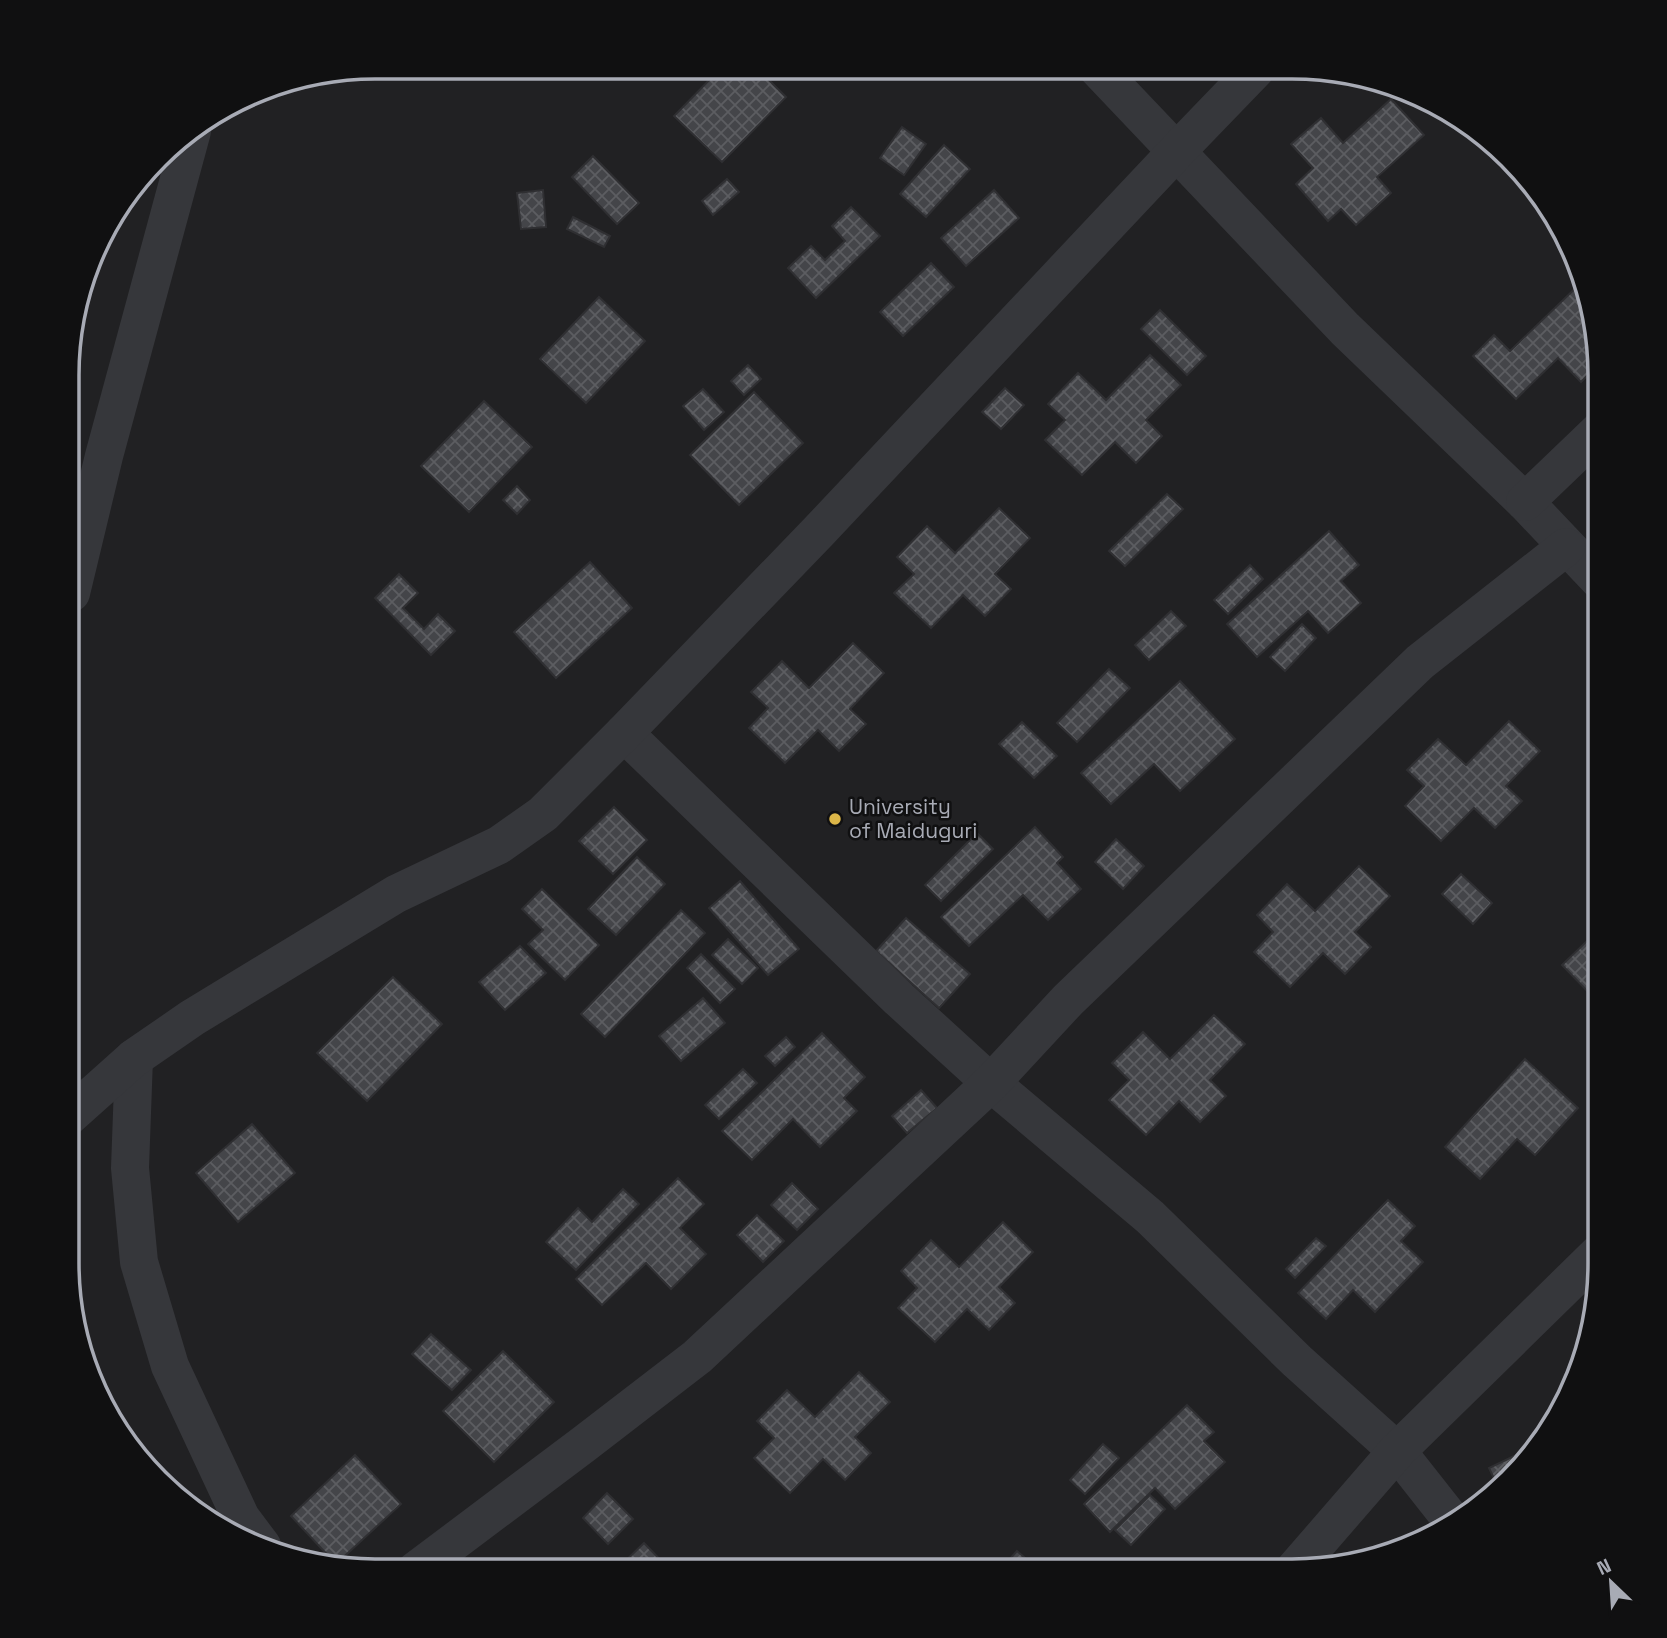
<svg xmlns="http://www.w3.org/2000/svg" width="1667" height="1638" viewBox="0 0 1667 1638" font-family="'Space Grotesk',sans-serif">
<style>
.built{fill:#212123}
.building{fill:url(#building-cross-hatch);stroke:#2f2f32;stroke-width:2}
.lines{fill:none;stroke-linecap:round;stroke-linejoin:round}
.minor{stroke:#36373b;stroke-width:38}
.poi-dot{fill:#dcb648;stroke:#101011;stroke-width:2.5}
.labels{text-anchor:middle;stroke-width:5;stroke-linejoin:round;paint-order:stroke}
.poi-label{font-size:21px;fill:#a8abb5;stroke:#101011;text-anchor:start}
.rim{fill:none;stroke:#a8abb5;stroke-width:3.5}
</style>
<defs>
<pattern id="building-cross-hatch" width="8" height="8" patternUnits="userSpaceOnUse" patternTransform="scale(1.75)"><rect width="8" height="8" fill="#444549"/><path d="M0 0l8 8M0 8l8-8" fill="none" stroke="#5c5d61"/></pattern>
</defs>
<rect width="100%" height="100%" fill="#151516"/>
<polygon class="built" points="375,67 1332,69 1447,108 1537,187 1584,275 1600,355 1600,1283 1559,1417 1480,1508 1392,1555 1312,1571 355,1571 238,1540 130,1451 83,1363 67,1283 72,315 108,220 172,143 275,83"/>
<g class="building">
<polygon points="722,67 757,68 786,97 722,162 674,116"/>
<polygon points="1391,99 1424,135 1377,177 1391,193 1356,225 1341,209 1328,221 1296,184 1313,168 1291,144 1321,118 1343,143"/>
<polygon points="902,127 926,144 904,175 880,158"/>
<polygon points="944,145 970,169 926,217 900,194"/>
<polygon points="593,156 639,203 617,224 572,177"/>
<polygon points="727,179 739,192 713,215 702,201"/>
<polygon points="543,190 546,227 521,229 517,193"/>
<polygon points="994,190 1019,218 966,266 941,238"/>
<polygon points="851,207 880,236 816,298 788,268 811,246 825,260 845,241 832,226"/>
<polygon points="573,217 610,236 604,247 567,229"/>
<polygon points="931,263 954,287 903,336 880,312"/>
<polygon points="1585,279 1593,323 1585,331 1598,344 1600,363 1581,382 1558,358 1516,399 1473,356 1494,335 1510,351"/>
<polygon points="599,297 645,341 586,403 540,359"/>
<polygon points="1160,310 1206,356 1187,375 1141,329"/>
<polygon points="1150,355 1181,385 1146,420 1162,436 1136,463 1115,442 1082,475 1045,440 1065,420 1048,404 1078,373 1106,400"/>
<polygon points="748,365 761,379 744,395 731,381"/>
<polygon points="1005,388 1024,405 1001,429 982,412"/>
<polygon points="703,389 724,412 704,430 683,406"/>
<polygon points="754,392 803,443 739,505 690,455"/>
<polygon points="484,401 532,447 469,512 421,466"/>
<polygon points="517,486 530,500 517,514 503,500"/>
<polygon points="1167,494 1183,509 1125,566 1109,551"/>
<polygon points="999,508 1030,538 995,574 1011,589 985,616 963,595 931,628 894,593 914,574 897,557 927,526 955,553"/>
<polygon points="1329,531 1359,565 1341,581 1361,603 1328,633 1308,611 1257,657 1227,624"/>
<polygon points="590,562 632,608 556,678 514,632"/>
<polygon points="1250,565 1263,579 1228,614 1214,600"/>
<polygon points="399,574 418,593 403,608 424,629 438,614 455,631 431,655 375,598"/>
<polygon points="1171,611 1186,626 1149,660 1135,645"/>
<polygon points="1302,624 1316,638 1285,671 1270,657"/>
<polygon points="853,643 884,673 850,709 866,724 839,751 818,730 785,763 749,728 768,708 751,692 782,661 809,688"/>
<polygon points="1109,669 1130,688 1077,742 1057,723"/>
<polygon points="1180,681 1235,739 1180,791 1154,764 1111,804 1081,773"/>
<polygon points="1509,721 1540,751 1506,786 1522,801 1495,828 1474,808 1441,841 1405,806 1424,786 1407,770 1438,739 1466,765"/>
<polygon points="1022,722 1057,756 1034,778 999,744"/>
<polygon points="614,807 647,840 613,874 579,841"/>
<polygon points="1035,827 1063,857 1057,863 1081,889 1048,920 1023,895 969,946 941,917"/>
<polygon points="977,833 993,849 941,901 925,885"/>
<polygon points="1116,839 1144,866 1123,889 1095,862"/>
<polygon points="637,857 665,884 616,935 588,909"/>
<polygon points="1359,866 1390,896 1355,932 1371,947 1345,974 1323,953 1290,987 1254,952 1273,932 1257,915 1287,884 1315,911"/>
<polygon points="1461,874 1492,903 1473,924 1442,894"/>
<polygon points="740,881 799,949 768,975 709,908"/>
<polygon points="542,889 599,945 565,980 528,944 543,930 522,909"/>
<polygon points="681,910 705,933 605,1037 581,1014"/>
<polygon points="906,918 970,974 939,1008 876,951"/>
<polygon points="728,939 758,968 742,984 712,955"/>
<polygon points="1588,940 1600,951 1600,1004 1562,965"/>
<polygon points="520,946 546,973 505,1010 479,982"/>
<polygon points="701,954 735,989 720,1003 687,968"/>
<polygon points="393,977 442,1024 367,1101 317,1053"/>
<polygon points="703,998 725,1023 681,1061 659,1036"/>
<polygon points="1214,1015 1245,1044 1210,1080 1226,1096 1200,1122 1179,1101 1146,1135 1109,1100 1129,1080 1112,1063 1143,1032 1170,1059"/>
<polygon points="822,1033 865,1077 844,1098 857,1111 820,1147 793,1119 752,1160 722,1131"/>
<polygon points="786,1037 795,1047 775,1066 765,1056"/>
<polygon points="1525,1059 1578,1108 1535,1155 1517,1139 1480,1179 1445,1147"/>
<polygon points="743,1069 757,1083 719,1119 705,1105"/>
<polygon points="921,1090 937,1108 907,1133 892,1116"/>
<polygon points="252,1124 295,1173 238,1222 196,1173"/>
<polygon points="678,1178 704,1204 680,1228 706,1254 671,1289 646,1263 602,1305 576,1279"/>
<polygon points="792,1183 818,1209 797,1230 771,1205"/>
<polygon points="623,1189 639,1204 576,1270 546,1242 578,1208 592,1222"/>
<polygon points="1388,1200 1415,1226 1401,1241 1423,1262 1375,1312 1353,1290 1326,1319 1298,1293"/>
<polygon points="757,1215 784,1241 763,1262 737,1235"/>
<polygon points="1003,1222 1033,1252 999,1287 1015,1303 989,1330 967,1309 935,1342 898,1308 917,1288 901,1271 931,1240 959,1267"/>
<polygon points="1316,1238 1326,1246 1295,1278 1286,1269"/>
<polygon points="431,1334 471,1370 452,1390 412,1354"/>
<polygon points="503,1351 554,1402 494,1462 443,1411"/>
<polygon points="859,1372 890,1402 855,1437 871,1453 845,1480 823,1459 790,1493 754,1458 774,1438 757,1421 787,1390 815,1417"/>
<polygon points="1187,1405 1214,1432 1204,1441 1225,1462 1175,1509 1155,1488 1110,1532 1084,1504"/>
<polygon points="1103,1444 1119,1458 1085,1494 1070,1480"/>
<polygon points="1533,1447 1498,1487 1489,1468"/>
<polygon points="355,1455 401,1504 336,1564 291,1516"/>
<polygon points="607,1493 633,1519 608,1544 583,1518"/>
<polygon points="1150,1495 1165,1509 1131,1545 1115,1530"/>
<polygon points="644,1543 671,1571 615,1571"/>
<polygon points="1017,1551 1040,1571 999,1571"/>
</g>
<g class="lines">
<g class="minor">
<polyline points="1097,68 1345,329 1525,502 1600,581"/>
<polyline points="1525,502 1600,430"/>
<polyline points="71,593 104,456 192,131"/>
<polyline points="624,733 899,999 991,1083 1150,1217 1297,1361 1397,1451 1453,1522"/>
<polyline points="134,1058 130,1168 139,1262 170,1366 241,1518 262,1546"/>
<polyline points="68,1117 134,1058 192,1018 396,894 499,845 543,814 624,733 819,531 1176,152 1256,69"/>
<polyline points="415,1571 584,1444 697,1357 991,1083 1068,1000 1420,662 1566,547"/>
<polyline points="1293,1571 1397,1451 1600,1252"/>
</g>
</g>
<circle class="poi-dot" cx="835" cy="819" r="7"/>
<g class="labels">
<g class="poi-label">
<text x="849" y="814">University<tspan x="849" dy="24">of Maiduguri</tspan></text>
</g>
</g>
<path d="M0 0H1667V1638H0ZM375 79H1292A296 296 0 0 1 1588 375V1263A296 296 0 0 1 1292 1559H375A296 296 0 0 1 79 1263V375A296 296 0 0 1 375 79Z" fill="#101011" fill-rule="evenodd"/>
<path class="rim" d="M375 79H1292A296 296 0 0 1 1588 375V1263A296 296 0 0 1 1292 1559H375A296 296 0 0 1 79 1263V375A296 296 0 0 1 375 79Z"/>
<g transform="translate(1611 1582) rotate(335)" stroke="#101011" stroke-width="5" paint-order="stroke">
<path d="M0-5L12 26L0 18L-12 26Z" fill="#a8abb5"/>
<text y="-10" font-size="19" font-weight="bold" text-anchor="middle" fill="#a8abb5">N</text>
</g>
</svg>
